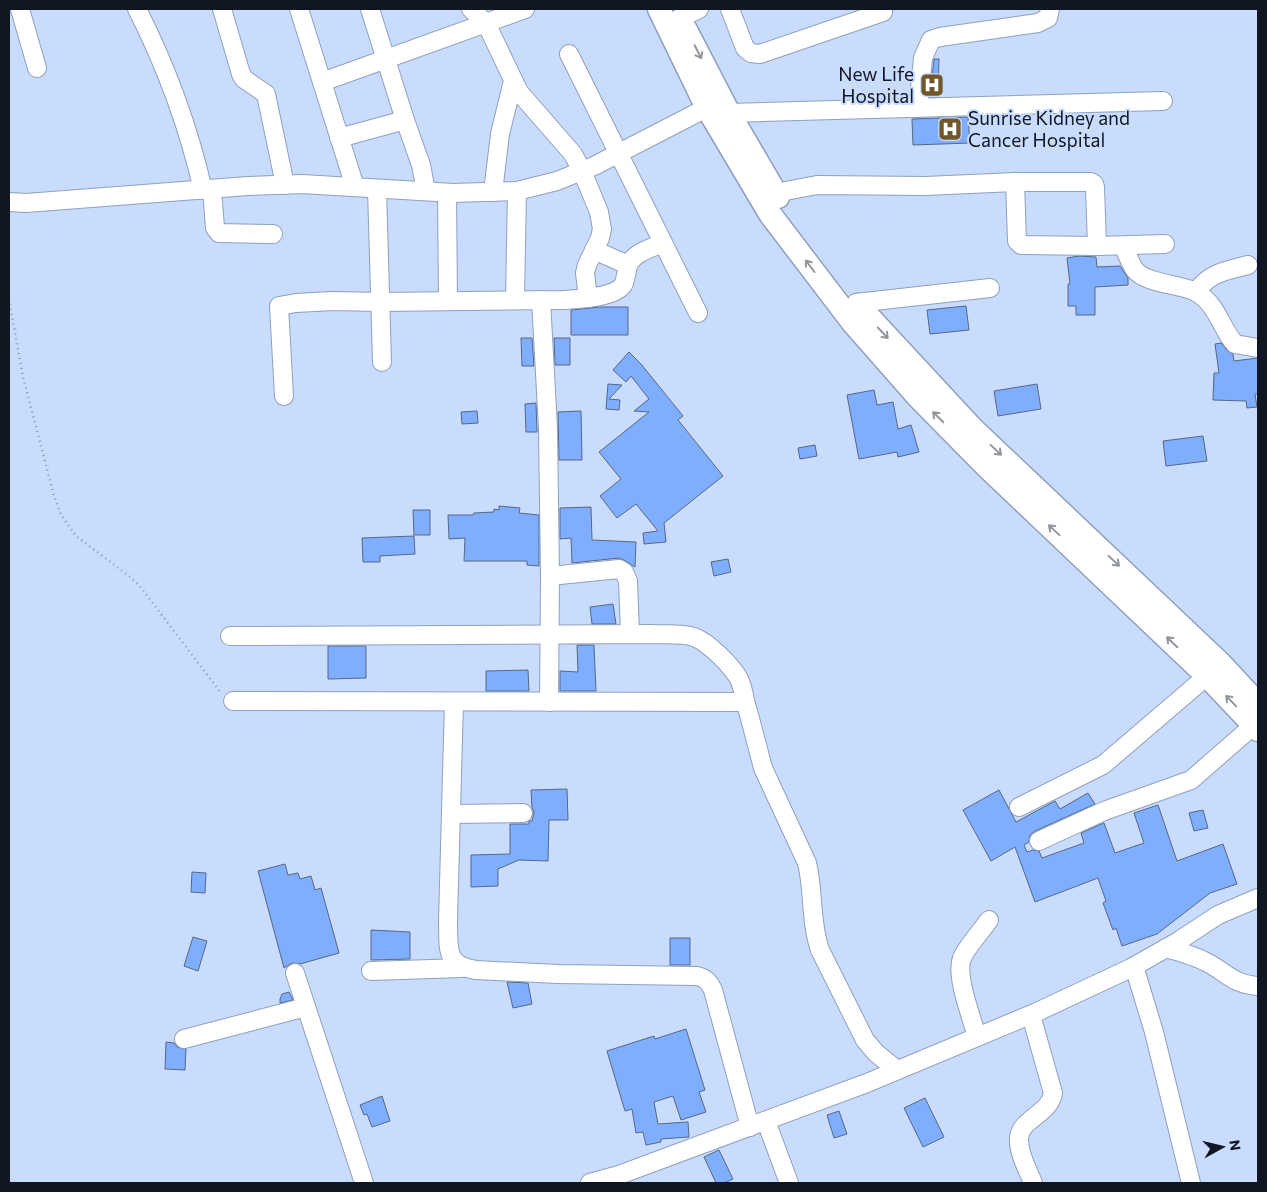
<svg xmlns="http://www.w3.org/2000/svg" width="1267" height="1192" viewBox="0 0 1267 1192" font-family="Commissioner,sans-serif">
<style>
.building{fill:#80aeff;stroke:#566784}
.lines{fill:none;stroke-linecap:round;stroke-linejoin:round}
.minor-casing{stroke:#8ea0bf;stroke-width:20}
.major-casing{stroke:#8ea0bf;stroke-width:25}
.path{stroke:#8796b0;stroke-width:2.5;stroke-dasharray:1 4;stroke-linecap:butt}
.minor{stroke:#fff;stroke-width:18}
.major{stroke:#fff;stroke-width:22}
.oneway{stroke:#93979c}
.labels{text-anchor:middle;stroke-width:4;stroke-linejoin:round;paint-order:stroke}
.poi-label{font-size:19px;fill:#101723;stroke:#c9dcfe;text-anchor:end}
</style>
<rect width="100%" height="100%" fill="#c9dcfe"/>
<g class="building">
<polygon points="934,59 939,59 938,97 930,97"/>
<polygon points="968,117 970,143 913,145 912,119"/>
<polygon points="1079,256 1096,257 1097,267 1120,266 1128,278 1128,285 1095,287 1095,315 1076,315 1076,306 1068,306 1068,284 1070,284 1067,258"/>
<polygon points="966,306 969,330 930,334 927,310"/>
<polygon points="600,307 628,307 628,335 571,335 571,310"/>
<polygon points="521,338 532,338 534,366 522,366"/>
<polygon points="554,338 570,338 570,365 555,365"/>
<polygon points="1221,343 1227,350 1233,354 1234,361 1258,358 1258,394 1255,394 1257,407 1247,408 1246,401 1213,400 1214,373 1219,373 1215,344"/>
<polygon points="629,352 641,364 683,416 678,420 723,476 664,523 666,542 644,544 643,533 658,531 636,504 617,518 600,496 621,479 599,452 649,412 634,411 649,399 631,376 626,382 613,370"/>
<polygon points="608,384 622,385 609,399 620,400 619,410 606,409"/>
<polygon points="1037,384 1041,409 998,416 994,391"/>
<polygon points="874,390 877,405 893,402 898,429 911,425 919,452 898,457 897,452 859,459 847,395"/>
<polygon points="536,403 537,432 526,432 525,404"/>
<polygon points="477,411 478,423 462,424 461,412"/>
<polygon points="581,411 582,460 559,460 558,412"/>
<polygon points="1203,436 1207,461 1166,466 1163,441"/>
<polygon points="815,445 817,456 800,459 798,448"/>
<polygon points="499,506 520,508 519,513 539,515 539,566 527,565 527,561 464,561 465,538 449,539 448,515 473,515 474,513 494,512 494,509 499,510"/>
<polygon points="591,507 592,540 636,542 635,567 624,560 619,558 572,563 571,538 560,539 560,508"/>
<polygon points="413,510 430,510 430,535 414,535"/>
<polygon points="414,536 415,554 380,556 380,562 363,562 362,538"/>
<polygon points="728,559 731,572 714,576 711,562"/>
<polygon points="613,604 616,624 592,624 590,607"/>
<polygon points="577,645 594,645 596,691 560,691 560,671 578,672"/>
<polygon points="328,646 366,646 366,678 328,679"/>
<polygon points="528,670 529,691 486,691 486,671"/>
<polygon points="567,789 568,820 549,820 548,861 519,860 498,869 498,886 471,887 471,855 510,854 510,824 529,824 529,821 532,821 534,812 532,807 531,790"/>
<polygon points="999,790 1016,822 1055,801 1060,809 1088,793 1095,804 1035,831 1030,835 1029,842 1024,845 1027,852 1033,850 1039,851 1042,858 1084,843 1081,833 1104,823 1115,853 1144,843 1134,813 1158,805 1177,861 1223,844 1237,884 1210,893 1157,934 1122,946 1116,928 1113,930 1103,903 1106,901 1098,878 1035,902 1015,847 991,861 963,810"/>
<polygon points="1203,810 1208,828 1194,831 1189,813"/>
<polygon points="285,864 288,875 298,873 300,879 311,876 315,890 321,888 339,953 300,964 292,963 284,968 258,871"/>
<polygon points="192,872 206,873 205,893 191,892"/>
<polygon points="371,930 410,932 410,959 371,960"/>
<polygon points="193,937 207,941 198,971 184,966"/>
<rect x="670" y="938" width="20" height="27"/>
<polygon points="507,982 528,983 532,1004 513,1008"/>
<polygon points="289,992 293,1000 280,1003 280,999 282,994"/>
<polygon points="686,1029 705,1090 699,1092 706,1112 681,1120 673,1096 654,1102 658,1124 688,1122 689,1137 661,1139 661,1142 646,1145 643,1132 636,1133 632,1109 625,1111 607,1051 654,1036 655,1039"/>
<polygon points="166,1042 174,1043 177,1047 186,1049 185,1070 165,1069"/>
<polygon points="382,1096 390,1121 372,1127 367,1114 364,1115 360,1105"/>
<polygon points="925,1098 944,1137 923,1147 904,1108"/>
<polygon points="839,1111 847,1134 834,1138 827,1115"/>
<polygon points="719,1150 733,1179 724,1183 716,1183 704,1157"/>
</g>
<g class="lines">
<g class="minor-casing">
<g id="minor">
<polyline points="20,9 37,68"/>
<path d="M 137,9 C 167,68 188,125 203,190"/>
<polyline points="222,9 241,74 244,79 266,94 285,185"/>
<polyline points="299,9 355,187"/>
<polyline points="370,9 405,120 421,165 426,191"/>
<polyline points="471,9 486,23 519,92 573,154 582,171 599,212 602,229 600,238 587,265 585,273 588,298"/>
<polyline points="730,9 745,48 751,53 760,54 883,12"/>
<polyline points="680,18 699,9"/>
<polyline points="569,54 698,313"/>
<polyline points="322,82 525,9"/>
<polyline points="918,108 923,58 931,40 940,37 1038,23 1048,18 1050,9"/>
<polyline points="729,113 1163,101"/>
<polyline points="339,138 405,120"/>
<polyline points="1015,182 1017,241 1021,245 1097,246 1165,244"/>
<polyline points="212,189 215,228 219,233 273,234"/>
<polyline points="377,189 382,362"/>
<polyline points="493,192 500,134 513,81"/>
<polyline points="447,193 448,301"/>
<polyline points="775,193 817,185 925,186 1015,182 1091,182 1094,184 1095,187 1097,246"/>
<polyline points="9,202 26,203 248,186 302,184 453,193 517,191 557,181 594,166 718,102"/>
<path d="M 1123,246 C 1127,253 1130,263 1135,270 C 1146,284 1180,284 1196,292 C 1218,305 1220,327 1235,344 L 1258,348"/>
<polyline points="594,250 628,265"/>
<path d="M 1196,292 C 1210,272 1226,271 1248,265"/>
<polyline points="515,300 517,191"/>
<polyline points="541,300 548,428 550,576 549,702"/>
<polyline points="856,303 990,288"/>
<path d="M 284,396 L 279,306 L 296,303 L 333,301 L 380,302 L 563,300 C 577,299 614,298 623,285 C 626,280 626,272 628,266 C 633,253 651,248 663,243"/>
<polyline points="550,576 619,569 624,572 628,581 630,634"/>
<path d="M 230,636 L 652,634 C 665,635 681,633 694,637 C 708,642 732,666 739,679 C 743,687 744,696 746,705"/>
<path d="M 233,701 L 742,702 L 746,705 L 748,711 L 763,768 L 807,863 C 814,891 810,921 820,950 L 865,1040 L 876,1053 L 897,1070"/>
<path d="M 454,702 L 448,921 C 449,948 444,965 476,970 L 558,974 L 697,976 C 706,978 709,982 713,990 L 750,1127"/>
<polyline points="1019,807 1103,765 1207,676"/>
<polyline points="451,814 523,813"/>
<polyline points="1039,841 1104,811 1191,780 1254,725"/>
<path d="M 1166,948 C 1181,952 1196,956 1210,964 C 1229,975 1234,984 1258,986"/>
<polyline points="1134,966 1154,1032 1191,1183"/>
<polyline points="371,971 462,968"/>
<polyline points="295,973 364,1183"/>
<path d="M 1031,1015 L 1053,1093 C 1050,1114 1020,1119 1019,1138 C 1018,1153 1028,1170 1033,1183"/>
<path d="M 977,1037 C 972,1018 955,976 962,958 C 966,948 982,930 989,920"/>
<polyline points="184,1039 306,1007"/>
<polyline points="766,1121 789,1183"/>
<polyline points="590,1183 619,1175 867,1083 1037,1012 1131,968 1177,942 1218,915 1258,898"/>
</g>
</g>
<g class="major-casing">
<g id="major">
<polyline points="659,9 707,108 770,214 853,323 918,397 987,467 1207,676 1258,730"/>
<polyline points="686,30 729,113 778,197"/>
<polyline points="858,305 972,428 1221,664 1258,704"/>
</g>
</g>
<polyline class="path" points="9,299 23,377 54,496 61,515 76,536 129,576 139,585 221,693"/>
<use href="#minor" class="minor"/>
<use href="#major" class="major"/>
</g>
<defs><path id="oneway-shaft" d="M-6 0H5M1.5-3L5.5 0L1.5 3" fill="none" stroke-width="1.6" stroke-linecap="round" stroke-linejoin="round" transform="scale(1.25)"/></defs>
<g class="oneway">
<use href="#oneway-shaft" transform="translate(698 52) rotate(63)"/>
<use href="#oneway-shaft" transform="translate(810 266) rotate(-127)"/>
<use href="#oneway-shaft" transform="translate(883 333) rotate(47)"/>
<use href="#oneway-shaft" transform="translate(938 417) rotate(-135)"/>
<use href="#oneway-shaft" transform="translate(996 450) rotate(43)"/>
<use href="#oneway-shaft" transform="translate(1054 530) rotate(-137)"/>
<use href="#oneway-shaft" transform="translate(1114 561) rotate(43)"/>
<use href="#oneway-shaft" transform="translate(1172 642) rotate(-136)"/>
<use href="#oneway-shaft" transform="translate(1231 701) rotate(-134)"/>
</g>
<defs>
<g id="hospital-square" transform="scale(1.25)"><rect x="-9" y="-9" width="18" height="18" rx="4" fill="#705729" stroke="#c9dcfe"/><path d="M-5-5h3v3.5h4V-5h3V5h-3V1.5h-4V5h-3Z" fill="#fff"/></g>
</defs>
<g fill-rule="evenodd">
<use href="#hospital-square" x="932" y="85"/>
<use href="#hospital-square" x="950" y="129"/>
</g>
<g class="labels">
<g class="poi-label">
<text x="914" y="81">New Life<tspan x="914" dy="22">Hospital</tspan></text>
<text x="968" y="125" text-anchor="start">Sunrise Kidney and<tspan x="968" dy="22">Cancer Hospital</tspan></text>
</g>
</g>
<rect width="1267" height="1192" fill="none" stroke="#101723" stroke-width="20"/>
<g transform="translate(1222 1147) rotate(82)" stroke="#c9dcfe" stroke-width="4" paint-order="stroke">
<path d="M0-4L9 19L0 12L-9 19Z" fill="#101723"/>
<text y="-8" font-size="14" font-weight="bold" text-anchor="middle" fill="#101723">N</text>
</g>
</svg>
